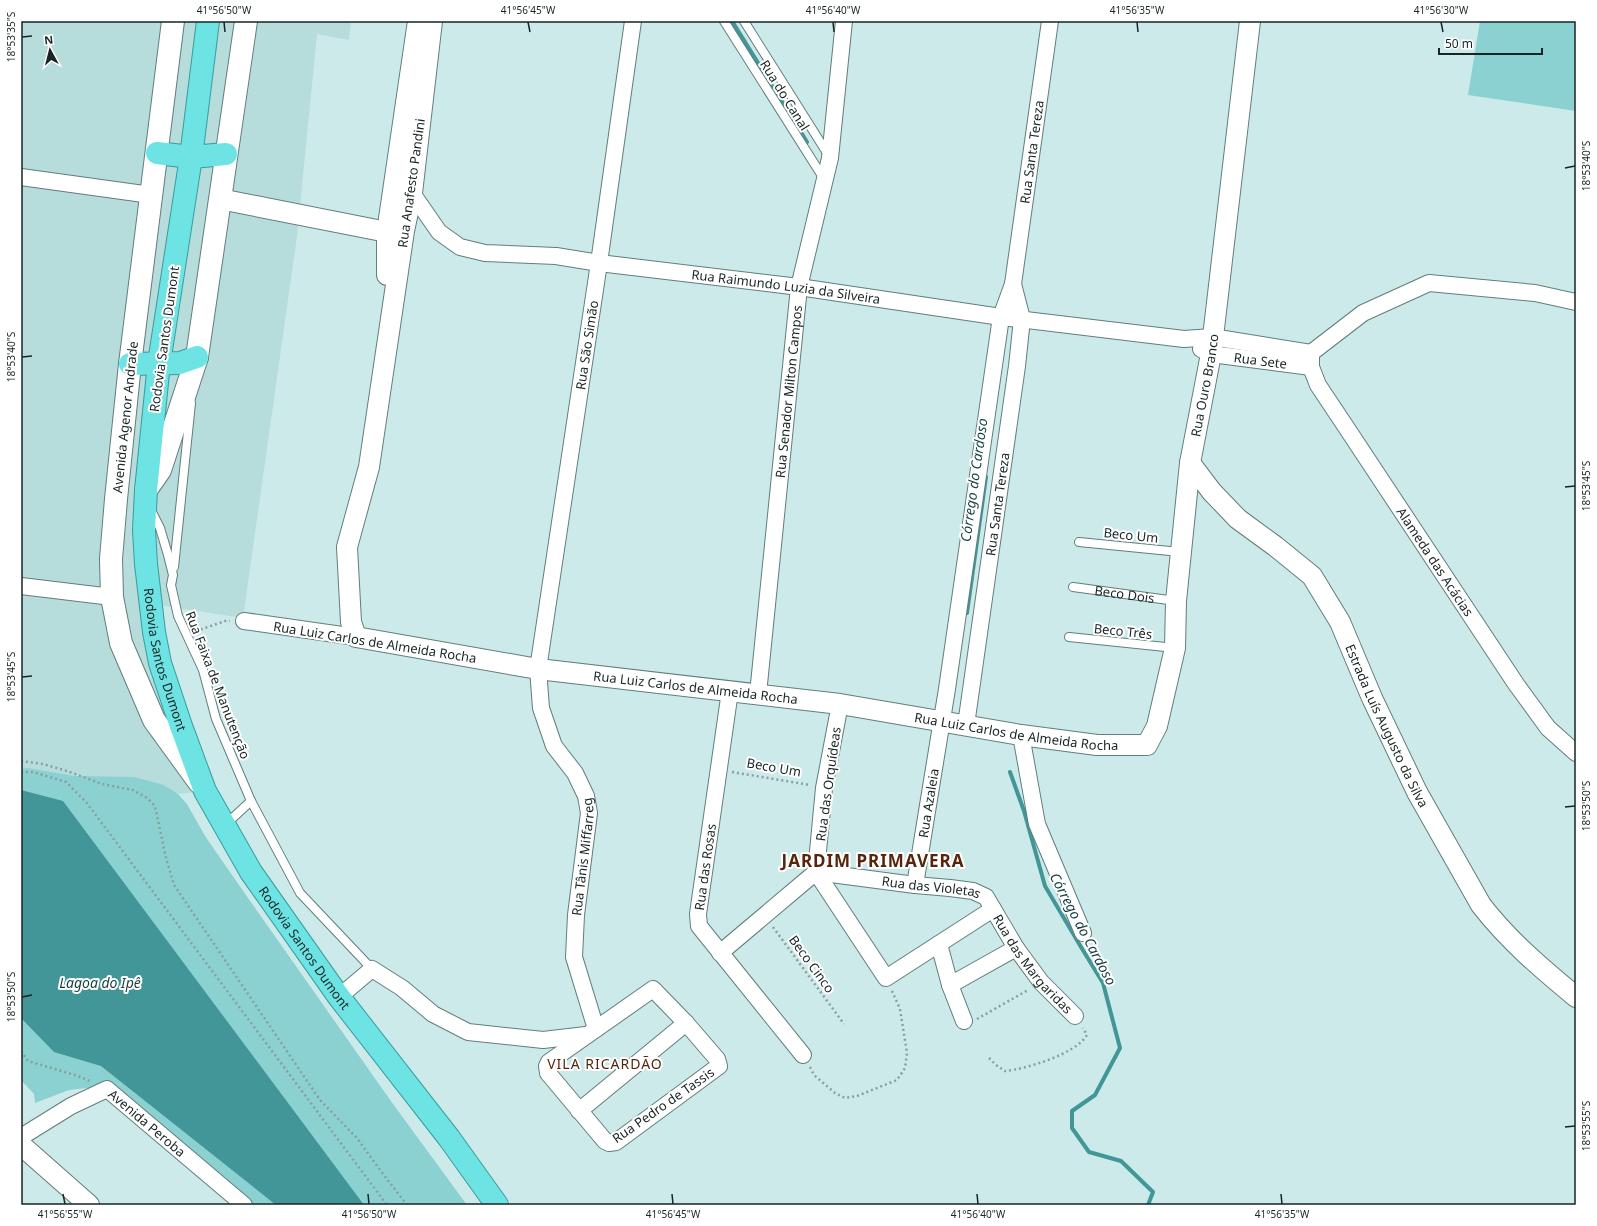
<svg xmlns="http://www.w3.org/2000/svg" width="1597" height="1226" viewBox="0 0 1597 1226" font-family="'Noto Sans',sans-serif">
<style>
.built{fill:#b6dcdb}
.green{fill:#8bd1d1}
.water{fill:#429697}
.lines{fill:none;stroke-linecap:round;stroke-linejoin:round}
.stream{stroke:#429697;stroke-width:4}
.service-casing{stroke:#627d7c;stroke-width:10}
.minor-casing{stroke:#627d7c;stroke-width:18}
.tertiary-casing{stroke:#627d7c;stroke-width:22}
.secondary-casing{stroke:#627d7c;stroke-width:24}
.trunk-casing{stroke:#389c9d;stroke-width:24}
.path{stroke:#889f9f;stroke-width:2.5;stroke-dasharray:2 3;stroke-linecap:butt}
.service{stroke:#fff;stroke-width:8}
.minor{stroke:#fff;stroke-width:16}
.tertiary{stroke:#fff;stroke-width:20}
.secondary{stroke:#fff;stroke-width:22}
.trunk{stroke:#6ee3e4;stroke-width:22}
.ticks{fill:none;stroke:#192424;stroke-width:1.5}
.labels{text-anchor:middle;stroke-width:4;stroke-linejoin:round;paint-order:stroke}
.street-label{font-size:13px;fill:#192424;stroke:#fff}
.water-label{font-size:14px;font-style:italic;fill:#163e3f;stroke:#fff}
.neighbourhood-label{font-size:14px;letter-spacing:1px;fill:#56260c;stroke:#fff}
.district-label{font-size:17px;font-weight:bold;letter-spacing:1px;fill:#56260c;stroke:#fff}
.neatline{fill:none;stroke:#192424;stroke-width:1.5}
.ticks-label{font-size:10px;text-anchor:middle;fill:#192424}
</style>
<rect width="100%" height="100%" fill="#cceae9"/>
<polygon class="built" points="21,21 351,21 349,40 317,34 297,236 243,618 151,604 204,791 178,794 164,785 74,776 21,769"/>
<g class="green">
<polygon points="1480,21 1576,21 1576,111 1468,95"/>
<polygon points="27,768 74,776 134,777 164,785 178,794 187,804 205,836 248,898 393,1104 467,1205 250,1205 110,1089 87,1088 69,1090 35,1103 34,1094 21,1080 21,769"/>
</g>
<polygon class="water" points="21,790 63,801 364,1205 276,1205 101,1066 54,1052 21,1018"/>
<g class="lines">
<g class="stream">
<polyline points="732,21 807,142"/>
<polyline points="967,613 986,477"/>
<polyline points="1010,772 1024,811 1045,886 1081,947 1103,983 1120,1048 1095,1095 1072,1111 1072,1128 1089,1152 1121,1161 1153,1192 1148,1205"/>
</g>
<g class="service-casing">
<g id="service">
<polyline points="724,21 824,179"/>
<polyline points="744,21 829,156"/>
<polyline points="151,510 160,528 168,555 173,575 171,585 178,616 203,670 216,719 251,801 300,893 372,969"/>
<polyline points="1079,542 1180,552"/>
<polyline points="174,567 191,403"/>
<path id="s1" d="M 1073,587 L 1176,601"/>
<polyline points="1069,637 1175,648"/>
<polyline points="225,825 251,801"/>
</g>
</g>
<g class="minor-casing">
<g id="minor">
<polyline points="21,177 151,195"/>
<path id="s2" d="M 412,193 L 439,232 L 460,247 L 485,253 L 556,256 L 599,263 L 799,287 L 1001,317 L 1184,339 L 1212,337 L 1311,353"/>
<path id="s3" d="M 1576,302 L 1535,293 L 1429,283 L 1363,313 L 1311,353 L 1311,367 L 1318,385 L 1346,427 L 1516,684 L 1548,728 L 1576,753"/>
<path id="s4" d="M 1201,349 L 1211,354 L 1311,367"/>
<polyline points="21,586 112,597"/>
<polyline points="244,621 356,637"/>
<polyline points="730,691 698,914 699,926 803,1055"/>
<path id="s5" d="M 758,694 L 799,287 L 830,158 L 844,21"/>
<polyline points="840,704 824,788 816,872 886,978 993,909"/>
<path id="s6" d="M 966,725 L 1017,366 L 1022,319 L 1013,284"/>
<polyline points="1021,735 1037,824 1083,933"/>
<path id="s7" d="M 915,885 L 947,689 L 1001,317 L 1013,284 L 1050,21"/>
<polyline points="939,944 950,985 964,1021"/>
<path id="s8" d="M 720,953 L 816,872 L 915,885 L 950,888 L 973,891 L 986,897 L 1016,948 L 1041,982 L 1075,1016"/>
<polyline points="950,985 1016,948"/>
<polygon points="653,989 686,1023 717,1059 719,1066 616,1142 609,1143 605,1141 548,1073 547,1066 549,1062"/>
<polyline points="339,997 372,969 402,988 433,1014 468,1032 543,1040 586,1035"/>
<path id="s9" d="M 596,1029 L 574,957 L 576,915 L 589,813 L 586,796 L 575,773 L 554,746 L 541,708 L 538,669 L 599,263 L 633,21"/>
<polyline points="579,1111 686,1023"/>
<path id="s10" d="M 21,1137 L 71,1106 L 107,1089 L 244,1205"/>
</g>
</g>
<g class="tertiary-casing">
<g id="tertiary">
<path id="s11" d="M 432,21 L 412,193 L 404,231 L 369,467 L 347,547 L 351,622 L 356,637 L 538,669 L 840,704 L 1021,735 L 1097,745 L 1147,745 L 1157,726 L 1175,648 L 1176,601 L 1190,463 L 1211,354 L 1250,21"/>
<polyline points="220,199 387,232"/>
<polyline points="387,275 387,232 418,21"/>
<path id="s12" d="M 1190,463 L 1212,492 L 1238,519 L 1275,546 L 1312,576 L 1340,622 L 1372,698 L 1417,792 L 1481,905 C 1508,940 1542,969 1576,997"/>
<polyline points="21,1145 89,1205"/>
</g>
</g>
<g class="secondary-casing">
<g id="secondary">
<polyline points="173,21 130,364 116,499 111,559 112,597 121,643 154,720 199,782"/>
<polyline points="146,490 160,470 197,357 246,21"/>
</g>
</g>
<g class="trunk-casing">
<g id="trunk">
<path id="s13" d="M 208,21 L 191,157 L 159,363 L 146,490 L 144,530 L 146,564 L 154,632 L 160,663 L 181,726 L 205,791 L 251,872 L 339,997 L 449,1138 L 497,1205"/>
<polyline points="157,153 191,157 226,154"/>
<polyline points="130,364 180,363 197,357"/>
</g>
</g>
<g class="path">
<polyline points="196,631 225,621 230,621"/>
<polyline points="21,761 43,764 67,771 102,784 133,790 147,798 155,806 166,858 174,885 320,1100 357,1138 380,1170 407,1205"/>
<polyline points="21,772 33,772 66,782 86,802 387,1205"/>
<polyline points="732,772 810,785"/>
<polyline points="773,927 844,1024"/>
<polyline points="977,1019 1028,990"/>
<polyline points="21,1051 28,1061 78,1076 90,1081"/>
<path d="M 989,1058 L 996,1065 L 1005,1071 C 1026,1069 1076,1054 1087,1035 L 1083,1028"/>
<polyline points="810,1067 814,1075 835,1093 845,1098 857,1096 897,1080 905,1068 907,1053 900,1009 892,991"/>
</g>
<use href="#service" class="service"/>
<use href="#minor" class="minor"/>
<use href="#tertiary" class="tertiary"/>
<use href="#secondary" class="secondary"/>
<use href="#trunk" class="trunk"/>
</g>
<path class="ticks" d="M 224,22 L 225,32M 528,22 L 530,32M 833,22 L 834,32M 1137,22 L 1138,32M 1441,22 L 1443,32M 22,37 L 32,36M 1565,168 L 1575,166M 22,357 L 32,356M 1565,487 L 1575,486M 22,677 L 32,676M 1565,807 L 1575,806M 22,997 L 32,995M 1565,1127 L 1575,1126M 63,1194 L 65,1204M 368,1194 L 369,1204M 672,1194 L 673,1204M 977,1194 L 978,1204M 1281,1194 L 1282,1204"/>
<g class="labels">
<g class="street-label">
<text transform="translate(785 95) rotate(58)" y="5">Rua do Canal</text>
<text dy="5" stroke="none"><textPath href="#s7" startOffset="743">Rua Santa Tereza</textPath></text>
<text transform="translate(411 183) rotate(-82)" y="5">Rua Anafesto Pandini</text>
<text dy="5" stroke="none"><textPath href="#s2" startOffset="402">Rua Raimundo Luzia da Silveira</textPath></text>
<text transform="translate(164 339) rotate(-82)" y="5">Rodovia Santos Dumont</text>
<text dy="5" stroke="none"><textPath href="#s9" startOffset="704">Rua São Simão</textPath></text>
<text dy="5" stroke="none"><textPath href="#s4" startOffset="61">Rua Sete</textPath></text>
<text dy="5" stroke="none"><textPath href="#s11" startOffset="1790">Rua Ouro Branco</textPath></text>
<text dy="5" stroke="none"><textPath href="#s5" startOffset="304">Rua Senador Milton Campos</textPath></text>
<text transform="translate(125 417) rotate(-84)" y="5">Avenida Agenor Andrade</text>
<text dy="5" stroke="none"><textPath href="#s6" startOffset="223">Rua Santa Tereza</textPath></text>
<text transform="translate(1131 535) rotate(6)" y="5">Beco Um</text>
<text dy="5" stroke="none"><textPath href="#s3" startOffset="532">Alameda das Acácias</textPath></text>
<text dy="5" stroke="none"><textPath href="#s1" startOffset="52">Beco Dois</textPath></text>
<text transform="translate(1123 631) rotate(6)" y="5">Beco Três</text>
<text transform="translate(375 642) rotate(9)" y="5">Rua Luiz Carlos de Almeida Rocha</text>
<text dy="5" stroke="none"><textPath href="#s13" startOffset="645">Rodovia Santos Dumont</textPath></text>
<text transform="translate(218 685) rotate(69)" y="5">Rua Faixa de Manutenção</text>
<text dy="5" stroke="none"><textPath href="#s11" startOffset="968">Rua Luiz Carlos de Almeida Rocha</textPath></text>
<text dy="5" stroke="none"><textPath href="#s12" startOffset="335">Estrada Luís Augusto da Silva</textPath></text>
<text dy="5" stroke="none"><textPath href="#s11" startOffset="1292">Rua Luiz Carlos de Almeida Rocha</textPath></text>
<text transform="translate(774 767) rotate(10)" y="5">Beco Um</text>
<text transform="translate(828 784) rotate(-82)" y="5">Rua das Orquídeas</text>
<text dy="5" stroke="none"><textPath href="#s7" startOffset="83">Rua Azaleia</textPath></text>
<text dy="5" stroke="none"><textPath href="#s9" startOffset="176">Rua Tânis Miffarreg</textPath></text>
<text transform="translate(705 867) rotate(-82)" y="5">Rua das Rosas</text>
<text dy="5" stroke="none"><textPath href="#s8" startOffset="242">Rua das Violetas</textPath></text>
<text dy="5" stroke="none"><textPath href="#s13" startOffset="969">Rodovia Santos Dumont</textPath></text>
<text dy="5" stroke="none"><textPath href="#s8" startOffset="380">Rua das Margaridas</textPath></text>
<text transform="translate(812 964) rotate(54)" y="5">Beco Cinco</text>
<text transform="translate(663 1105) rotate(-35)" y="5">Rua Pedro de Tassis</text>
<text dy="5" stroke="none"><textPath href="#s10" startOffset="151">Avenida Peroba</textPath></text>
</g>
<g class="water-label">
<text transform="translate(974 480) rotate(-82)" y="5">Córrego do Cardoso</text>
<text transform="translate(1083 929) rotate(62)" y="5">Córrego do Cardoso</text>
<text x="100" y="988">Lagoa do Ipê</text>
</g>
<g class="neighbourhood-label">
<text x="605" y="1069">VILA RICARDÃO</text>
</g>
<g class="district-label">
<text x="873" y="867">JARDIM PRIMAVERA</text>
</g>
</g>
<rect width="1597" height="1226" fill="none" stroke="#ffffff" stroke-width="44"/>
<g transform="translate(50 50) rotate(353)" stroke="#ffffff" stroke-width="3" paint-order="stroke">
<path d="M0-3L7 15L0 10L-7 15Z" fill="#192424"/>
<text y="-6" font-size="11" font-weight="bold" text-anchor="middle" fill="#192424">N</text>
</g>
<path d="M1439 48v6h103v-6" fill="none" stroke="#192424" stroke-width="2"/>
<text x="1445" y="48" font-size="12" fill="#192424" stroke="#ffffff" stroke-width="3" paint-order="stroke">50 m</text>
<rect x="22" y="22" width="1553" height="1182" class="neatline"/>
<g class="ticks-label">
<text x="224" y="14">41°56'50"W</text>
<text x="528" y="14">41°56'45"W</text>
<text x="833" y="14">41°56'40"W</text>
<text x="1137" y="14">41°56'35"W</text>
<text x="1441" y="14">41°56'30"W</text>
<text transform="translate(11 37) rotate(-90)" y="4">18°53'35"S</text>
<text transform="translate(1586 166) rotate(-90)" y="4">18°53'40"S</text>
<text transform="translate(11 357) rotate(-90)" y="4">18°53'40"S</text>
<text transform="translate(1586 486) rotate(-90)" y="4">18°53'45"S</text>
<text transform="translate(11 677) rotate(-90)" y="4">18°53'45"S</text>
<text transform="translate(1586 806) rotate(-90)" y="4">18°53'50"S</text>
<text transform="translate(11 997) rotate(-90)" y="4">18°53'50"S</text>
<text transform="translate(1586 1126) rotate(-90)" y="4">18°53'55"S</text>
<text x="65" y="1218">41°56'55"W</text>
<text x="369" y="1218">41°56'50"W</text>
<text x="673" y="1218">41°56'45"W</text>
<text x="978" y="1218">41°56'40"W</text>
<text x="1282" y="1218">41°56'35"W</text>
</g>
</svg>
